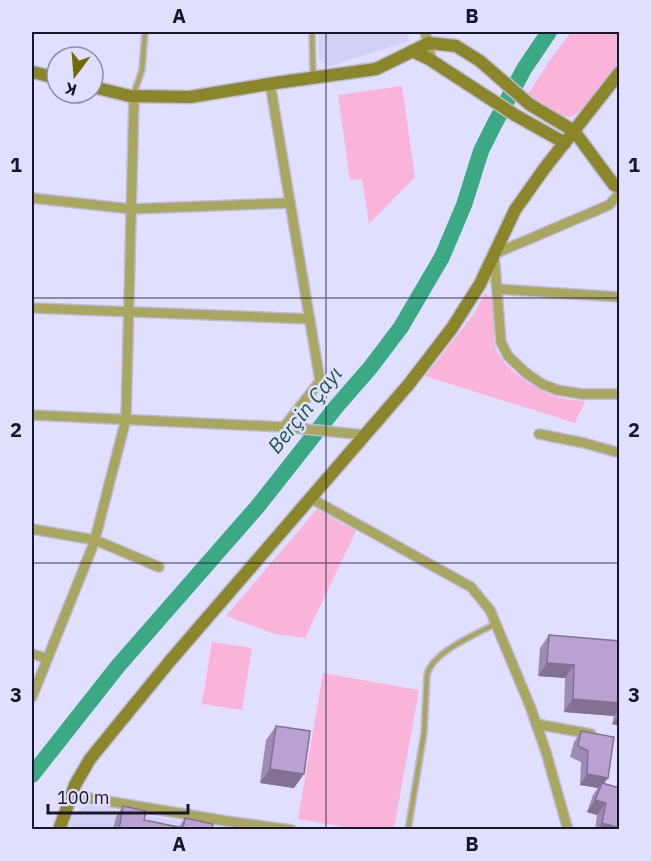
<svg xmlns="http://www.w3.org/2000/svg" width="651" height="861" viewBox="0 0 651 861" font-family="'IBM Plex Sans',sans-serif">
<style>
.built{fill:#d2d1f5}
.green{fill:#fab4d9}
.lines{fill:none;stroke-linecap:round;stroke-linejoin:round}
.river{stroke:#3baa84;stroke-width:16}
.lane-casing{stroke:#bcbbd9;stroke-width:8}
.street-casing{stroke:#bcbbd9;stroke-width:12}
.secondary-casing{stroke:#bcbbd9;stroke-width:15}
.lane{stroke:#a9a660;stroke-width:4.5}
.street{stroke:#a9a660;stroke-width:9}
.secondary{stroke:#8b862a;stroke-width:12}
.wall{fill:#9f8bb5}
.shaded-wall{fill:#827193}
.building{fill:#b9a2d2;stroke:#827193;stroke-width:1.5}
.grid{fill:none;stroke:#18172a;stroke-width:1.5;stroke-opacity:0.55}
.labels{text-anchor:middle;stroke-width:5;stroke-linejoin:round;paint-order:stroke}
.water-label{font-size:21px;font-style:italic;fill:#205a45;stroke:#e0dfff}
.neatline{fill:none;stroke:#18172a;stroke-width:2}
.grid-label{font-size:20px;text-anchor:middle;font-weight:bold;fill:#18172a}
</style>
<rect width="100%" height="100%" fill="#e0dfff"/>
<g class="built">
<polygon points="318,32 408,32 409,41 328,67 319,59"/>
<polygon points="88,805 223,829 67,830 71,815"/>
</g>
<g class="green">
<polygon points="571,32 619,32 619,61 586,107 572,117 561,116 528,94 548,63"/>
<polygon points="402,86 415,177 369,224 362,179 350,180 338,95"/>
<path d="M 485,293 L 492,298 C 497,316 493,327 495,344 C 498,367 540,393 561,398 C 569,400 577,400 585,401 L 575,423 L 425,376 L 474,314 Z"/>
<polygon points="317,509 356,531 305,638 275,634 226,616"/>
<polygon points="212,642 252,648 242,710 202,704"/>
<polygon points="323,673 419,690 394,829 354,829 298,819"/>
</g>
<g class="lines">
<polyline class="river" points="32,775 118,666 258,506 336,407 370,368 401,327 442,257 464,205 481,151 495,123 524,69 549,32"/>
<g class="lane-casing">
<g id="lane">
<polyline points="312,32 313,77"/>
<polyline points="134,93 142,70 145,32"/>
<path d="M 408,830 L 424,733 L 427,675 C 432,652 475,635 495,624"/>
</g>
</g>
<g class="street-casing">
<g id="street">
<polyline points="425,32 432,61"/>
<polyline points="270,83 320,381 284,427"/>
<polyline points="620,193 609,205 494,254 501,342 508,356 526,373 542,384 557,390 582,394 620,394"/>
<polyline points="32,198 131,209 290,203"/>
<polyline points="497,289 620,297"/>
<polyline points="32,308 310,319"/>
<polyline points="32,415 284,427 366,435"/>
<polyline points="539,434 584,443 620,453"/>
<polyline points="312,499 471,587 490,610 530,706 546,752 568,830"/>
<polyline points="32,529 95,540 159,567"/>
<polyline points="32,654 47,658"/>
<polyline points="32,697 94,543 126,419 134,96"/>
<polyline points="536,724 591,734"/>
<polyline points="71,795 226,821 292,830"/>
</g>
</g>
<g class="secondary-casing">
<g id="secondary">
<polyline points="412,51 429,59 515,115 565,143"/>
<polyline points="32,72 57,78"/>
<polyline points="93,87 130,96 190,97 275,83 376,69 429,43 456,46 480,61 529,104 574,131 614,185 620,187"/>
<polyline points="59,830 75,785 90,759 170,661 409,384 452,328 480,284 515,210 544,169 620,72"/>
</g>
</g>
<use href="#lane" class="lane"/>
<use href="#street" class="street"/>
<use href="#secondary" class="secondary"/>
</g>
<g class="wall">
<polygon points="549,635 620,641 620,726 612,724 614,716 564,712 565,678 538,676 540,648"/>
<polygon points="276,726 294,788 260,783 266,740"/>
<polygon points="581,731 604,784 620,830 595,830 597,815 587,812 593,795 598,788 580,785 581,762 570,757 574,742"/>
<polygon points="123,806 144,820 179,827 185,818 212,830 113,830 116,817"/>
</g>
<g class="shaded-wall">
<polygon points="547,663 574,665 565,678 538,676"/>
<polygon points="573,699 620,703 620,708 614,716 564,712"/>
<polygon points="620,714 620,726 612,724"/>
<polygon points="270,769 304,774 294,788 260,783"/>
<polygon points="587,774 608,778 600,789 602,783 598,788 580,785"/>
<polygon points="595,800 606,803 597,815 587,812"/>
<polygon points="602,823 620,828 620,830 598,830"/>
</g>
<g class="building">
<polygon points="549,635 620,641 620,703 573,699 574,665 547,663"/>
<polygon points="276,726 310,731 304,774 270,769"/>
<polygon points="581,731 614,737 608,778 587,774 588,751 578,746"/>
<polygon points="602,783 620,788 620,828 602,823 606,803 595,800"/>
<polygon points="123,806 146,811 144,820 183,828 185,818 213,824 212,830 119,830"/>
</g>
<path class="grid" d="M 326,32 L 326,830M 32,298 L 620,298M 32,563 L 620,563"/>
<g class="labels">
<g class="water-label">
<text transform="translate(305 410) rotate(-51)" y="7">Berçin Çayı</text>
</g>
</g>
<rect width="651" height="861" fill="none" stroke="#e0dfff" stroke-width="66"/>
<g transform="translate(75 75) rotate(196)"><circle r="28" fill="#e0dfff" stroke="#908faa" stroke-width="1.5"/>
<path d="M0-4.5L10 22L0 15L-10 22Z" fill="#706b07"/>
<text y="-9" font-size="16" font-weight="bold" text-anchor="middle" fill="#18172a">K</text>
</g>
<path d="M48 804v9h140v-9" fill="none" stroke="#18172a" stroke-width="3"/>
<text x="57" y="804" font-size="18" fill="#18172a" stroke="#e0dfff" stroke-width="4.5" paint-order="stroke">100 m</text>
<rect x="33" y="33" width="585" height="795" class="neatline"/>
<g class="grid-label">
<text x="179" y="23">A</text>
<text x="472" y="23">B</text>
<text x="16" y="172">1</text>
<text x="634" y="172">1</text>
<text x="16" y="437">2</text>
<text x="634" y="437">2</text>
<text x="16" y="702">3</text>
<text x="634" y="702">3</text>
<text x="179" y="851">A</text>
<text x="472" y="851">B</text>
</g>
</svg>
